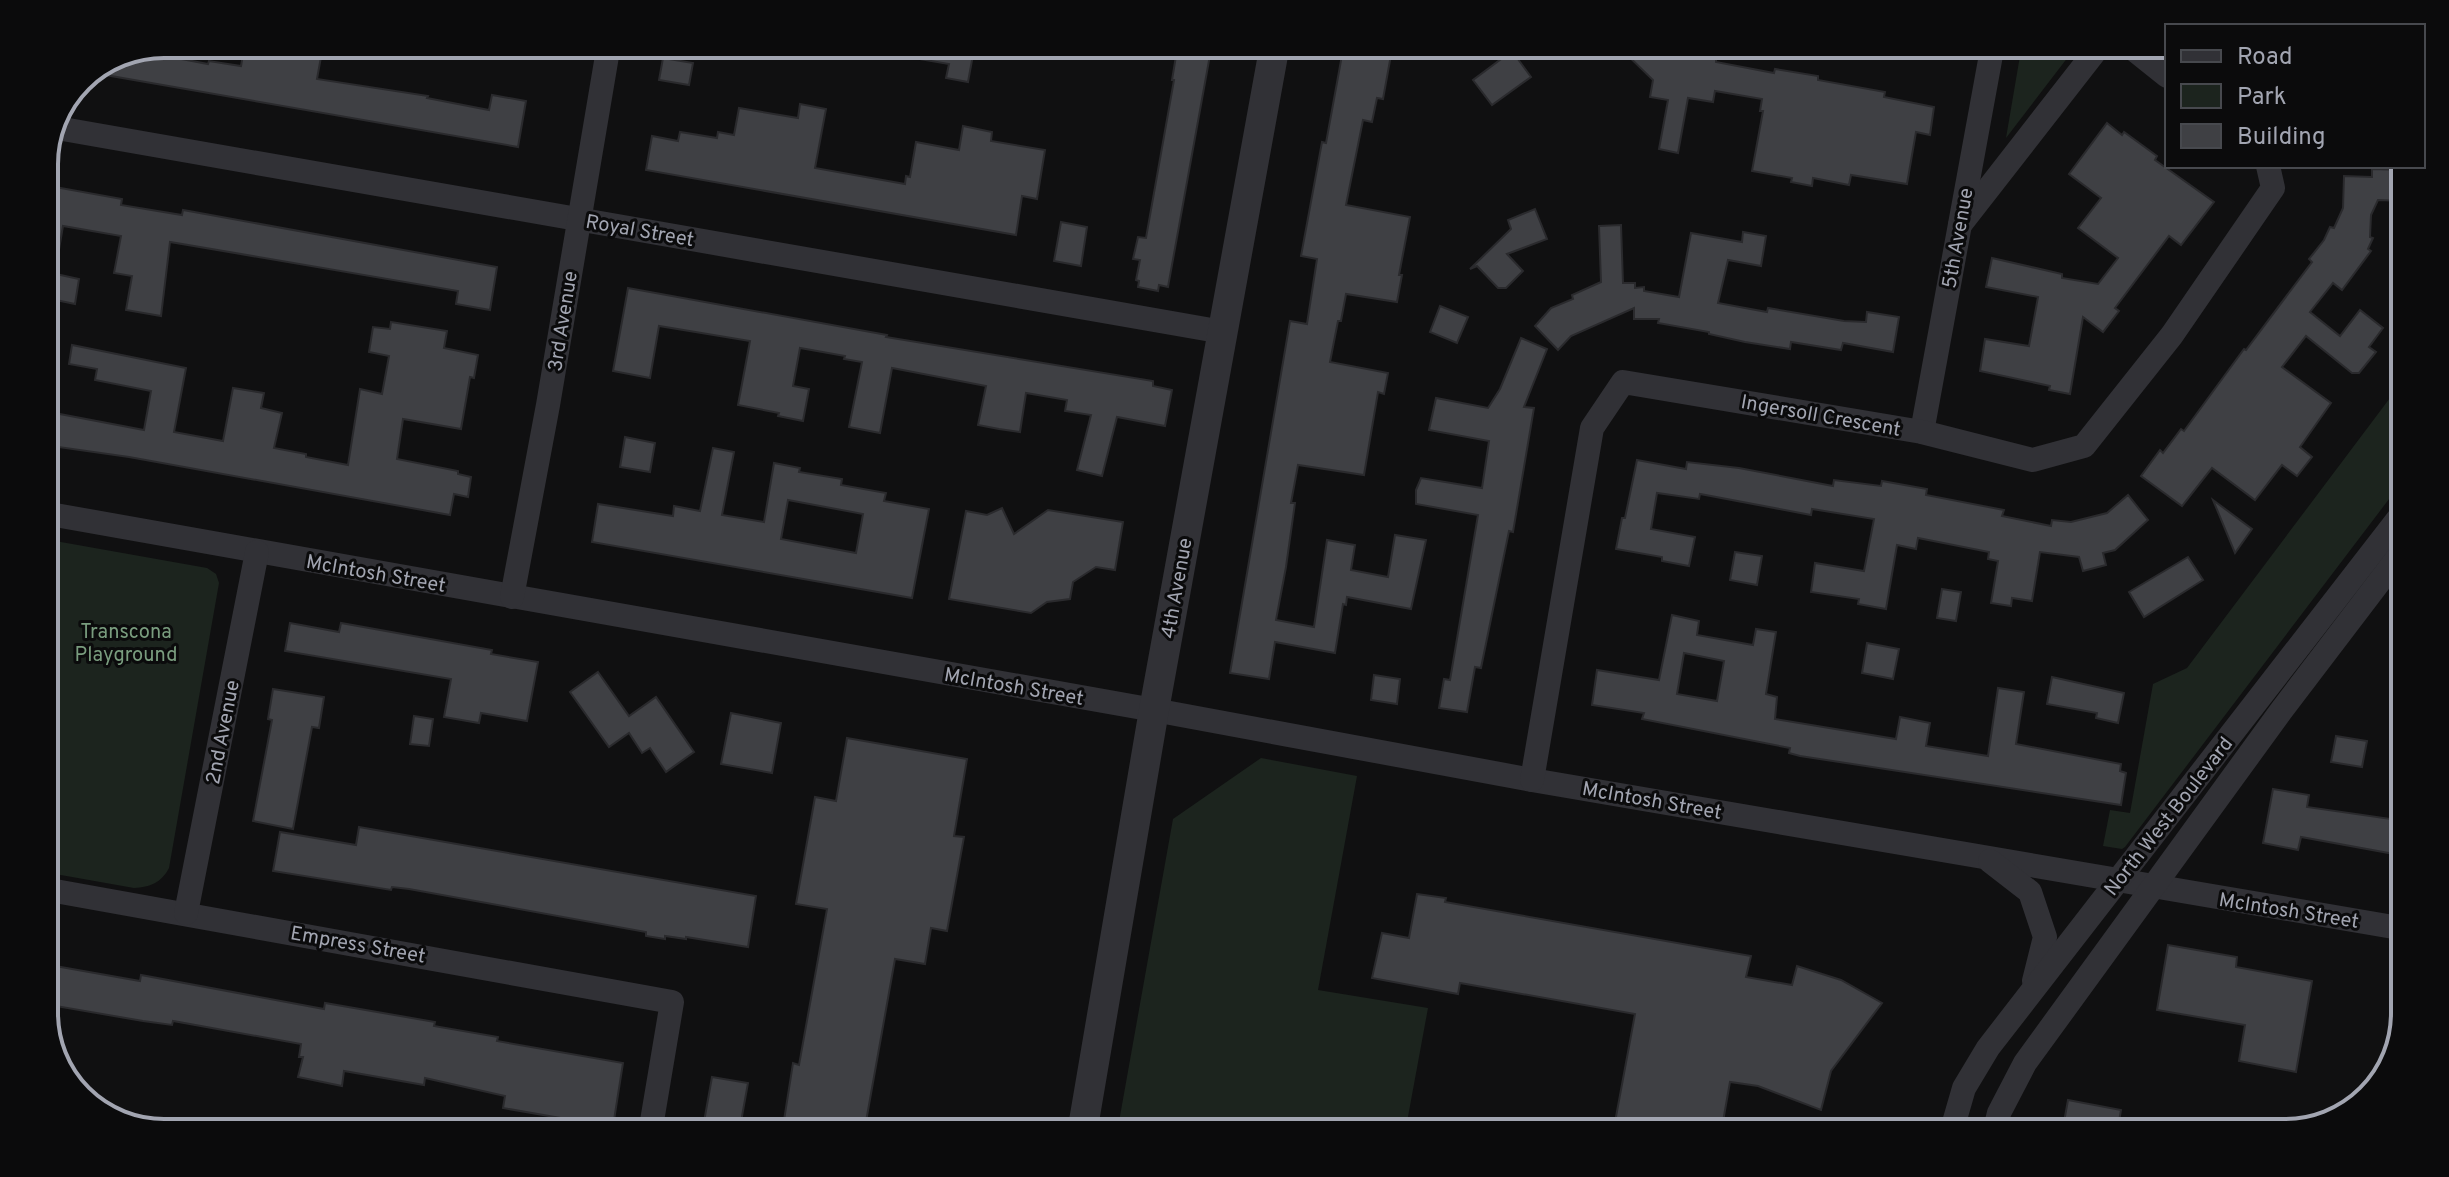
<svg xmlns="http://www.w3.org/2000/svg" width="2449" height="1177" viewBox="0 0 2449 1177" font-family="Overpass,sans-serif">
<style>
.green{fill:#1c241e}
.building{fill:#3f4044;stroke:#2a2a2d;stroke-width:2;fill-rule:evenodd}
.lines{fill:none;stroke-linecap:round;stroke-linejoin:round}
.minor{stroke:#313136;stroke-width:24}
.tertiary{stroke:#313136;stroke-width:30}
.labels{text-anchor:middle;stroke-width:6;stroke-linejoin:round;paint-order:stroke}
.street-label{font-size:20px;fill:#a2a5b1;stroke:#0b0b0c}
.park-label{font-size:20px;fill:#799c7e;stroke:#0b0b0c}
.rim{fill:none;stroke:#a2a5b1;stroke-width:4}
</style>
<rect width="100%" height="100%" fill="#101011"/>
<g class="green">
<polygon points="2022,44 2078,44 2006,138"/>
<polygon points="2405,378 2405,478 2125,847 2122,849 2103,846 2110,810 2130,813 2153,684 2187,668"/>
<path d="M 44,539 L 207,568 L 216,574 L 219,583 L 169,868 C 161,883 150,887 134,888 L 44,872 Z"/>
<polygon points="1261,758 1357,776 1318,990 1428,1008 1405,1133 1117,1133 1173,819"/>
</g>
<g class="building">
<polygon points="245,44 323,46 317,79 428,96 427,98 489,110 492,95 526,101 518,147 94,73 145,52 208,64 209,61 241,66"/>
<polygon points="897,44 975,44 968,82 946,78 949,64 896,55"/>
<polygon points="1178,44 1212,44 1168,287 1159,285 1158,291 1138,287 1139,281 1136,280 1140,260 1133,259 1138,237 1146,238 1174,80 1172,80"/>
<polygon points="1344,44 1393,44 1383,99 1377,98 1372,122 1363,120 1346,205 1410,217 1399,275 1402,275 1397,302 1346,294 1341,321 1338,321 1330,362 1388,373 1384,394 1378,392 1364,475 1298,465 1291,503 1295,503 1286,567 1276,620 1314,627 1327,540 1355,545 1351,570 1388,577 1395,535 1426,540 1411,609 1347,597 1346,605 1343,604 1335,653 1275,642 1269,679 1230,673 1290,321 1307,324 1317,259 1301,256 1322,142 1326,143"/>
<polygon points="1616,44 1644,44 1689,52 1716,58 1716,62 1774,73 1775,69 1818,76 1818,80 1885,92 1884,97 1934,107 1930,135 1916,132 1907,184 1851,175 1849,185 1813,178 1812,186 1791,182 1792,178 1752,171 1763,111 1760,111 1762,99 1715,91 1713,102 1688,98 1678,153 1659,149 1668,100 1650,97 1653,80"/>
<polygon points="1512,51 1531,77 1492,105 1473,80"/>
<polygon points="663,58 693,63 689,85 659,80"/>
<polygon points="800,104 826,109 815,168 905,184 906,176 910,177 916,142 959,150 963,126 992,132 991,141 1045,150 1037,199 1022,196 1016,235 646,170 652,136 678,141 680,132 717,138 718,132 734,135 739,108 798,118"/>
<polygon points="2107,123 2122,135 2124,132 2157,156 2155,160 2214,202 2181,245 2169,236 2115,308 2119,311 2103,332 2083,317 2070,394 2049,390 2050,386 1980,371 1985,339 2029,346 2038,297 1986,287 1992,258 2062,274 2062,278 2098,284 2118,258 2078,228 2101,198 2069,174"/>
<polygon points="2372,169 2405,170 2404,201 2378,200 2371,215 2370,237 2373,238 2368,249 2371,251 2342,290 2333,283 2310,312 2340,336 2360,310 2383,328 2369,347 2376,352 2359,373 2352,373 2306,336 2282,367 2331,403 2300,447 2312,457 2297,476 2282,465 2255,500 2212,468 2182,506 2141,476 2160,450 2163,453 2181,429 2184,431 2244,349 2246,350 2312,262 2309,259 2324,240 2330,227 2334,228 2343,208 2344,176 2372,177"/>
<polygon points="44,185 122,199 121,205 182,215 183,210 497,267 490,310 456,304 458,291 170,242 161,316 126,310 132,276 114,273 121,236 63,226 55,273 44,272"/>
<polygon points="1535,209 1547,239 1507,254 1523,271 1506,288 1498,288 1477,266 1470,269 1511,229 1508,220"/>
<polygon points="1061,222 1087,227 1081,266 1054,261"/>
<polygon points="1621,225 1623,283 1635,283 1635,288 1644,287 1644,291 1679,297 1691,233 1742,242 1743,232 1766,236 1761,266 1728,260 1718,303 1767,312 1768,308 1844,321 1866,322 1867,312 1899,317 1893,352 1843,343 1841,350 1791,342 1790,349 1745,342 1709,334 1709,332 1658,323 1659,319 1634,319 1634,308 1571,336 1558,350 1535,326 1551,308 1573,299 1572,295 1601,282 1599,226"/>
<polygon points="56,274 79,279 75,304 51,299"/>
<polygon points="628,288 887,335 886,337 1153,381 1153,386 1172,390 1165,426 1117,417 1102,476 1077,470 1091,415 1065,411 1067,400 1026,393 1020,432 999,429 978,425 986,386 892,368 880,433 849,427 862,362 844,359 845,356 800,348 793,386 809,389 803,421 778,416 779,413 738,405 750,341 659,326 650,378 613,371"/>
<polygon points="1440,306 1468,317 1457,343 1430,332"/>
<polygon points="391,322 447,331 444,348 478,355 474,378 470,377 461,429 403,419 397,459 458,471 458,474 471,477 468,497 454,494 450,515 129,457 44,445 44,411 144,430 151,391 95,380 97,369 69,364 72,345 186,368 174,432 223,441 233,388 264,393 261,408 282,413 274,448 306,454 306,457 348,465 360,389 382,394 389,356 369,352 373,327 390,329"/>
<polygon points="1521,338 1547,349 1524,407 1534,408 1513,532 1509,531 1481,668 1475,667 1467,712 1439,708 1444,679 1450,680 1478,515 1416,504 1416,490 1421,478 1482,488 1489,441 1429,430 1436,398 1488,408 1500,389"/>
<polygon points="625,437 655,443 650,472 620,467"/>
<path d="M 713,448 L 734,452 L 722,515 L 764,522 L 774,463 L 800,468 L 799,472 L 842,479 L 841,485 L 886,493 L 884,501 L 929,509 L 912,598 L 592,542 L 598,504 L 673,516 L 674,506 L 700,511 ZM 788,500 L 863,514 L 856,553 L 781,539 Z"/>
<polygon points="1637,460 1686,469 1687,462 1739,468 1833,486 1834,480 1881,486 1882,481 1927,489 1926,495 2004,510 2002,516 2051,526 2052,520 2071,522 2107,513 2128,495 2148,520 2115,550 2103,553 2106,565 2083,571 2079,557 2040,552 2032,601 2012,598 2011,606 1991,603 1998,561 1988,559 1989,552 1918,538 1916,549 1897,545 1886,609 1858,604 1859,599 1811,592 1815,563 1864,571 1874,519 1812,509 1811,515 1700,494 1699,499 1657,493 1651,529 1695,537 1689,566 1662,561 1662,557 1616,549 1622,518 1625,518"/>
<polygon points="2213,500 2252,529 2235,553"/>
<polygon points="1002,508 1014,534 1048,510 1123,522 1115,570 1096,567 1073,582 1070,599 1047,602 1031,613 949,599 966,511 987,515"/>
<polygon points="1735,552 1762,556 1757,585 1730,580"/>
<polygon points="2188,557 2203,580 2144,617 2129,592"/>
<polygon points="1942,589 1961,592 1956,621 1937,618"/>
<path d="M 1672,615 L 1699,621 L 1697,635 L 1753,645 L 1756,629 L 1776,632 L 1766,694 L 1777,697 L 1775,719 L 1896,739 L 1900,717 L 1930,723 L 1926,746 L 1988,756 L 1998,688 L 2024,692 L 2016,744 L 2121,764 L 2120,771 L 2126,773 L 2121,805 L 1800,756 L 1789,753 L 1790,748 L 1642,719 L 1644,713 L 1592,705 L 1597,670 L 1659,680 ZM 1684,653 L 1724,661 L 1717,701 L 1677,694 Z"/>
<polygon points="290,623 339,632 341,623 492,650 491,654 538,662 527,721 481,713 479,723 444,717 451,679 285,651"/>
<polygon points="1867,643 1899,649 1893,679 1862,673"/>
<polygon points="598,672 629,716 656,697 694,752 666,772 650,748 642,753 629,733 609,747 570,692"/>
<polygon points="1374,675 1400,679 1397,704 1371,700"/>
<polygon points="2052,677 2124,693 2118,723 2096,718 2097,713 2047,704"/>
<polygon points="273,689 324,697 319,728 312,727 293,829 253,821 272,720 268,719"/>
<polygon points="731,713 781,723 772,773 721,764"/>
<polygon points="414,716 433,719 429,746 410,744"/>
<polygon points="2336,736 2367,741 2362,767 2331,762"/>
<polygon points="847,738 967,759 954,836 964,837 947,931 931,928 925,964 895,959 864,1133 782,1133 793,1063 799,1065 827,909 796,904 815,797 836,801"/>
<polygon points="2273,789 2309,795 2307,807 2405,821 2405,856 2301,837 2298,850 2263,843"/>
<polygon points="359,827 756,896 748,947 686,937 686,939 665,936 665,939 646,936 646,932 409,889 392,887 391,890 273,871 280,832 356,845"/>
<polygon points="1417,894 1446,898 1445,902 1751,956 1746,977 1792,985 1797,966 1841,980 1882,1003 1831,1071 1821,1110 1758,1086 1730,1082 1721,1133 1613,1133 1635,1014 1460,983 1458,994 1372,978 1382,933 1409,938"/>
<polygon points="2168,945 2237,957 2236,967 2312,981 2296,1072 2239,1061 2245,1025 2157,1010"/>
<polygon points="44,964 140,981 141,975 324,1009 325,1003 435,1022 434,1026 498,1037 497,1041 623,1063 612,1133 577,1129 578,1121 503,1108 505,1096 425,1078 424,1085 344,1071 342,1086 298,1077 303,1057 299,1057 301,1044 173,1021 172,1025 143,1021 44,1004"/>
<polygon points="712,1077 748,1083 739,1133 702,1133"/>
<polygon points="2068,1100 2121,1110 2117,1133 2062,1133"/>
</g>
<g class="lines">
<g class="minor">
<polyline points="2127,44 2167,76"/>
<polyline points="57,128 1223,332"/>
<polyline points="1960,225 2101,44"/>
<polyline points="1922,432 1993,44"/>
<polyline points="44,513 1154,710 1532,780 2405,929"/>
<polyline points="512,597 548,405 609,44"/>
<polyline points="1532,780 1592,428 1623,382 1922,432 2033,460 2084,446 2172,335 2273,188 2268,166"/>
<polyline points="1990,861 2030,892 2045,937 2034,981"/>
<polyline points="44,889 672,1002 650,1133"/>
<polyline points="186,913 257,552"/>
<polyline points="1951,1133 1964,1088 1988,1048 2405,510"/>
<polyline points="1994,1133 1999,1113 2025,1063 2281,711 2405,548"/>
</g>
<polyline class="tertiary" points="1082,1133 1154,710 1275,44"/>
</g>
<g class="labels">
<g class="street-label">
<text transform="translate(640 230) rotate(10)" y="7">Royal Street</text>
<text transform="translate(1957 238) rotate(-80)" y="7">5th Avenue</text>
<text transform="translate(562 321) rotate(-81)" y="7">3rd Avenue</text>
<text transform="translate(1821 415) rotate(10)" y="7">Ingersoll Crescent</text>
<text transform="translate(376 573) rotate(10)" y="7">McIntosh Street</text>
<text transform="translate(1176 588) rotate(-80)" y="7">4th Avenue</text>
<text transform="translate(1014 686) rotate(10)" y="7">McIntosh Street</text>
<text transform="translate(222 732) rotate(-79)" y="7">2nd Avenue</text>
<text transform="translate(1652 800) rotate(10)" y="7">McIntosh Street</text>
<text transform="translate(2168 816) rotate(-52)" y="7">North West Boulevard</text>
<text transform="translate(2289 910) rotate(9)" y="7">McIntosh Street</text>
<text transform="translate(358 944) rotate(10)" y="7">Empress Street</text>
</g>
<g class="park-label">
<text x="126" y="638">Transcona<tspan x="126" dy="23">Playground</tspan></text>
</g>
</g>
<path d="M0 0H2449V1177H0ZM164 58H2285A106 106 0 0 1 2391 164V1013A106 106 0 0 1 2285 1119H164A106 106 0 0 1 58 1013V164A106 106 0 0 1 164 58Z" fill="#0b0b0c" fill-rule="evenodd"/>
<path class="rim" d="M164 58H2285A106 106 0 0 1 2391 164V1013A106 106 0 0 1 2285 1119H164A106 106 0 0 1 58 1013V164A106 106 0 0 1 164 58Z"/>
<rect x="2165" y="24" width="260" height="144" fill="#0b0b0c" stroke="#47494e" stroke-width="2"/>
<rect x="2181" y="50" width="40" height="12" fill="#313136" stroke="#47494e" stroke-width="2"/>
<text x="2237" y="64" font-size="24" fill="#a2a5b1">Road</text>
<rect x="2181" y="84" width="40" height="24" fill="#1c241e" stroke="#47494e" stroke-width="2"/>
<text x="2237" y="104" font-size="24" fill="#a2a5b1">Park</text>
<rect x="2181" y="124" width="40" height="24" fill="#3f4044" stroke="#47494e" stroke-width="2"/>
<text x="2237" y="144" font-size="24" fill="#a2a5b1">Building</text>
</svg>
